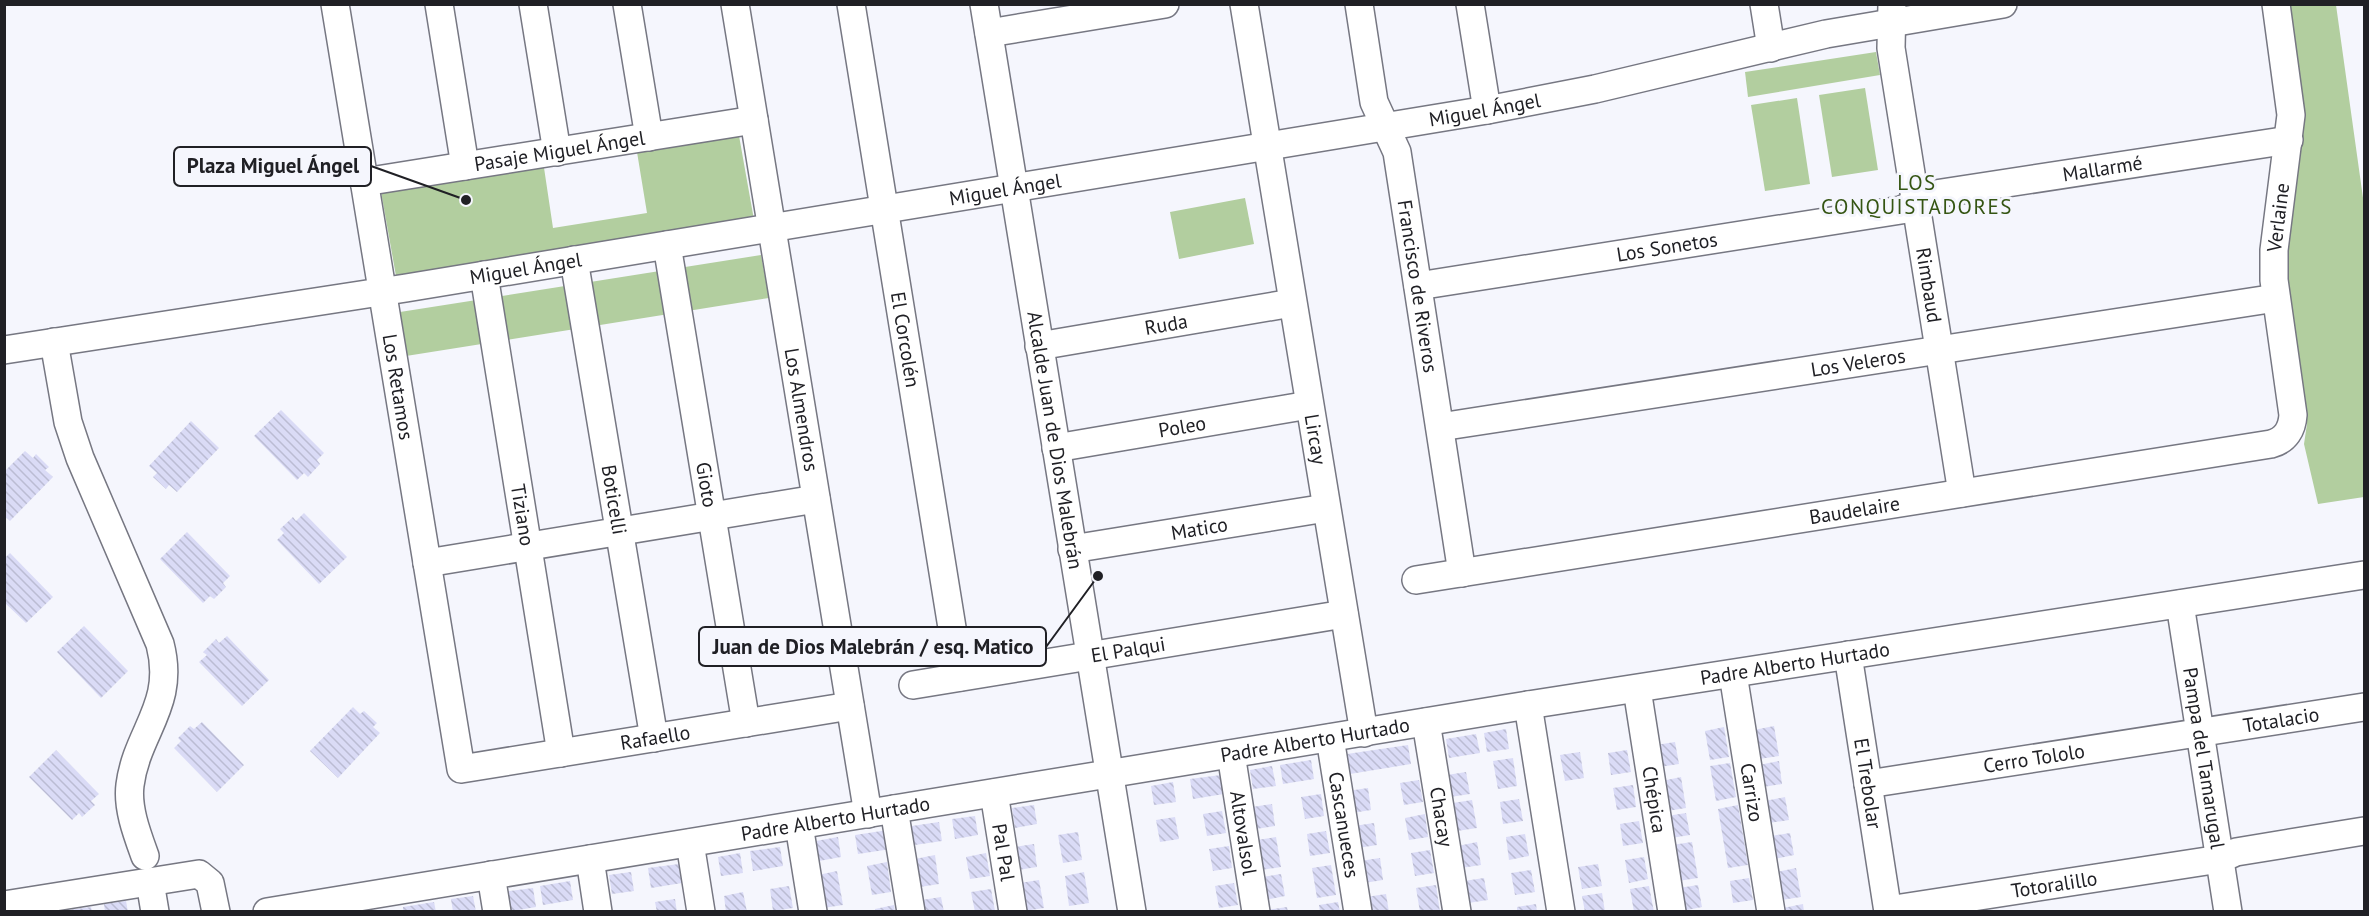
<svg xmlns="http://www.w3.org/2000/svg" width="2369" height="916" viewBox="0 0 2369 916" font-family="'PT Sans',sans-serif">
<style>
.park{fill:#b2ce9f}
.building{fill:url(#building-back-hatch)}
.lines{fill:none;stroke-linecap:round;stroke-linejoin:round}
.minor-casing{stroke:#767782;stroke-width:30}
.minor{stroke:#fff;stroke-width:27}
.labels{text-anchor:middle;stroke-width:6;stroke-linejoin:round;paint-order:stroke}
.street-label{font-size:20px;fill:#202025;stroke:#f5f6fd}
.neighbourhood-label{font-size:21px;letter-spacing:1.5px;fill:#355513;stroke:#f5f6fd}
.leader{fill:none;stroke:#202025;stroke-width:2}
.callout-dot{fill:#202025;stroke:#f5f6fd;stroke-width:2}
.callout{fill:#f5f6fd;stroke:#202025;stroke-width:2}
.callout-label{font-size:21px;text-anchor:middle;font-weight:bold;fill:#202025}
</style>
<defs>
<pattern id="building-back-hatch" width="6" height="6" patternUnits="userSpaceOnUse" patternTransform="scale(1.5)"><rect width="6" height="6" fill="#dadbf6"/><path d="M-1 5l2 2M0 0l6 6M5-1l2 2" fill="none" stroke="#bbbcd3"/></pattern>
</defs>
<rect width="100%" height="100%" fill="#f5f6fd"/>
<g class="park">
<polygon points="2286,5 2336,5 2364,205 2364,497 2318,504 2304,444 2307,424 2286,293"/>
<polygon points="1876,52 1880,75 1748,97 1745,72"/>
<polygon points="1865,88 1878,170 1832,177 1819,95"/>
<polygon points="1797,98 1810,184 1765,191 1751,105"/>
<polygon points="738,130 754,220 396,276 380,186 543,161 553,228 647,213 636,146"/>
<polygon points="1245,198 1254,244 1179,259 1170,212"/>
<polygon points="761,255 769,298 406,356 400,312"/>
</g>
<g class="building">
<polygon points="281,410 324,453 317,460 320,464 308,477 304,473 297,480 254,436"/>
<polygon points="191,421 219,448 177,492 169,485 166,489 153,477 157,473 149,466"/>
<polygon points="25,451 33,458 36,454 49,467 45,470 53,477 10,521 4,516 4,472"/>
<polygon points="304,513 347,557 319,584 277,540 284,533 280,529 293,517 296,521"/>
<polygon points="187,532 230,576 223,583 226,587 214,599 210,596 203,603 160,559"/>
<polygon points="10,553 53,597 26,623 4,602 4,559"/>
<polygon points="84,626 128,671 101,698 57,652"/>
<polygon points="227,636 269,680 242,706 199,662 207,655 203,652 216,639 219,643"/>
<polygon points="353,707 360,714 364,711 377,723 373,727 380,733 338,778 310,751"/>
<polygon points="202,722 244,765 217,792 174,748 181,741 178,738 190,726 194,729"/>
<polygon points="1774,726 1779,756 1759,759 1754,730"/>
<polygon points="1724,727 1729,757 1710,760 1705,731"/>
<polygon points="1506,729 1509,749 1487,752 1484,733"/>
<polygon points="1476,734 1480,753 1449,758 1446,739"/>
<polygon points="1675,742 1679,764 1659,767 1656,745"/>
<polygon points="1408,745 1411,764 1350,774 1347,754"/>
<polygon points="56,750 99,794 91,801 95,805 82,817 79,813 72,820 29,777"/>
<polygon points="1627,750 1631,772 1611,775 1608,753"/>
<polygon points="1580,752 1584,778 1565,781 1560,755"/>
<polygon points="1513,758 1517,786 1498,789 1493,761"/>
<polygon points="1311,760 1314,779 1283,784 1280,765"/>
<polygon points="1779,761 1782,784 1763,787 1759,765"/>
<polygon points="1730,763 1736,797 1716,801 1710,766"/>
<polygon points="1272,766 1276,786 1253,789 1250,770"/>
<polygon points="1466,772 1470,794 1450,797 1447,775"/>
<polygon points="1221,775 1224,794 1193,799 1190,779"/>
<polygon points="1681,777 1686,808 1667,811 1662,781"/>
<polygon points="1419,780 1423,802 1404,805 1400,783"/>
<polygon points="1173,782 1176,802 1154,805 1151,786"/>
<polygon points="1633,785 1636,807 1617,810 1613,788"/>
<polygon points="1368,788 1371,810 1352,813 1348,791"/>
<polygon points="1321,794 1324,816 1305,819 1301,797"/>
<polygon points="1785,797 1789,820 1769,823 1765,801"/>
<polygon points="1519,799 1523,821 1503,824 1500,802"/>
<polygon points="1472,800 1477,828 1457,831 1453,803"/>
<polygon points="1272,804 1275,826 1256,829 1252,807"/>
<polygon points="1034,805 1037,824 1015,828 1012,808"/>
<polygon points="1738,805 1748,865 1728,868 1718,809"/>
<polygon points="1222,811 1226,833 1207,836 1203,814"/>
<polygon points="1686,813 1690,835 1671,838 1667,816"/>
<polygon points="1425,814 1428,837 1409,840 1405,818"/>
<polygon points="975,816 978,835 955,839 952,819"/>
<polygon points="1175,817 1179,839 1160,842 1156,820"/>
<polygon points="1639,821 1643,843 1623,846 1620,824"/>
<polygon points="939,822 942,841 908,846 905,827"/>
<polygon points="1374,823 1377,845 1358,848 1354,826"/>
<polygon points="888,830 891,849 858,854 855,835"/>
<polygon points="1326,831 1330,853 1310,856 1307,834"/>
<polygon points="1078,832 1082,860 1063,863 1058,835"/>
<polygon points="1790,833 1794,855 1774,859 1771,836"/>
<polygon points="1525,834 1529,856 1509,860 1506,837"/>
<polygon points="838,837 841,857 819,861 816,841"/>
<polygon points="1276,837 1281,867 1261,870 1257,840"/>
<polygon points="1477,842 1481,865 1461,868 1458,846"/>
<polygon points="1692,842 1698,878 1678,881 1672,845"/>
<polygon points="1034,844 1037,867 1018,870 1014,847"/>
<polygon points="1229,846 1232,868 1213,871 1209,849"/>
<polygon points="780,847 783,866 753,871 750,851"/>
<polygon points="1430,850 1434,873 1415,876 1411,853"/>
<polygon points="740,853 743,873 721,876 718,857"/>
<polygon points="986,853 990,876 970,879 966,857"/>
<polygon points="935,855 939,884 920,887 915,859"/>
<polygon points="1644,857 1648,879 1629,883 1625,860"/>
<polygon points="1380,858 1383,880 1364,883 1360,861"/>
<polygon points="887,862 891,892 872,895 867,866"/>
<polygon points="679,864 682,883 651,888 648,868"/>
<polygon points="1598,864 1602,886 1582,889 1578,867"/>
<polygon points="1331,865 1336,895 1317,898 1312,868"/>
<polygon points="1796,868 1801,897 1781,900 1777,872"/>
<polygon points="1531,870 1535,892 1515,895 1511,873"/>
<polygon points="837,871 843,905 823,908 818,875"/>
<polygon points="631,872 634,891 612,894 609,875"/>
<polygon points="1084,872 1089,903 1069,906 1065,876"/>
<polygon points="1281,874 1285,896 1265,900 1262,877"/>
<polygon points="1484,878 1488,900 1468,903 1464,881"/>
<polygon points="1749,878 1753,900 1733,903 1730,881"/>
<polygon points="1039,880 1044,908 1024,911 1020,883"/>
<polygon points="570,881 573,900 543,905 540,886"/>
<polygon points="1234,883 1238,905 1219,908 1215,886"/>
<polygon points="1436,885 1440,912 1420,912 1416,888"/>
<polygon points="1698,885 1702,907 1682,911 1679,888"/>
<polygon points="789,886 793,908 773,911 770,889"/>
<polygon points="1649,886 1654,912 1634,912 1630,889"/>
<polygon points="533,888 536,907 507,912 501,892"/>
<polygon points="991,889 995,911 975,912 971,892"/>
<polygon points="743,892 747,912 726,912 724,896"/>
<polygon points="1602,893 1605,912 1585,912 1582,896"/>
<polygon points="1386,894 1389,912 1369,912 1366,897"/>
<polygon points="473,896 476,912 453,912 451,899"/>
<polygon points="941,897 944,912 924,912 922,900"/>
<polygon points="675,899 677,912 657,912 655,902"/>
<polygon points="126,901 128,912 105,912 104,904"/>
<polygon points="434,902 436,912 403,912 403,907"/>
<polygon points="1338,902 1340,912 1320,912 1319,905"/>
<polygon points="1536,904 1537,912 1517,912 1517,907"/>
<polygon points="1803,904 1804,912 1784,912 1783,908"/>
<polygon points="894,905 895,912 875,912 875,909"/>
<polygon points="91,907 92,912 68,912 68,910"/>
<polygon points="1287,907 1288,912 1266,912 1266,910"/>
</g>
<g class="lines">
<g class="minor-casing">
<g id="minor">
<path id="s1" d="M 335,4 L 461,769 L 850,706"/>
<polyline points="439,4 465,166"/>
<polyline points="533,4 557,152"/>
<polyline points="627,4 649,137"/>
<path id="s2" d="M 735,4 L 868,814"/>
<path id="s3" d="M 851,4 L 960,677"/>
<path id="s4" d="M 984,4 L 1132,912"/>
<path id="s5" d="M 1244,4 L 1364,733"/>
<path id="s6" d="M 1359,4 L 1374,102 L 1397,152 L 1462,573"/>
<polyline points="1470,4 1487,110"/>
<polyline points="1764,4 1771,48"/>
<path id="s7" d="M 1892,4 L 1891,48 L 1962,493"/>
<polyline points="989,33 1165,4"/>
<path id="s8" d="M 364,182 L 754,120"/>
<path id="s9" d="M 667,245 L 746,723"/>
<path id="s10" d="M 574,260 L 654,738"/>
<path id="s11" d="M 484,275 L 561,753"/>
<path id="s12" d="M 1418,286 L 1901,210 L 1935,194 L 2289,140"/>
<path d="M 54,342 L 68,422 L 80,458 L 160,644 C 176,705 137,731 130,785 C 127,808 137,834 145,856"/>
<path id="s13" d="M 1039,346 L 1292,303"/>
<path id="s14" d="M 4,350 L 406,288 L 1487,110 L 1595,89 L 1826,34 L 2003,4"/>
<path id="s15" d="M 1440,427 L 2276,298"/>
<path id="s16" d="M 1056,448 L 1309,405"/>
<path id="s17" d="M 1072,549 L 1326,508"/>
<polyline points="427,563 816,499"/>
<path id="s18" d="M 1416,580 L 2271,444 C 2286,440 2292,429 2293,415 L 2274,280 L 2274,250 L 2291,115 L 2276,4"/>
<path id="s19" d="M 2180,604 L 2228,912"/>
<path id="s20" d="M 1848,655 L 1888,912"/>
<path id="s21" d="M 1733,674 L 1771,912"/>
<path id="s22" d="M 913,685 L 1344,614"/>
<path id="s23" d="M 1637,689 L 1672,912"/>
<polyline points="1528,705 1561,912"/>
<path id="s24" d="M 1426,722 L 1457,912"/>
<path id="s25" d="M 1330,738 L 1358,912"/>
<path id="s26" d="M 1231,754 L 1256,912"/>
<path id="s27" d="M 1868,784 L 2364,707"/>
<path id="s28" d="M 994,793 L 1013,912"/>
<polyline points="894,809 911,912"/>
<polyline points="799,825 813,912"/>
<polyline points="690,843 701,912"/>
<polyline points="590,859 598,912"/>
<polyline points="491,875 497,912"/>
<polyline points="150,882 155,912"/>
<polyline points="4,905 199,874 210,883 216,912"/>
<path id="s29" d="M 1888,910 L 2220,859 L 2236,852 L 2364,831"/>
<path id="s30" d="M 267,912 L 1528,705 L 2364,575"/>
</g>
</g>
<use href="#minor" class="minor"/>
</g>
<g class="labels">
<g class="street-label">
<text dy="7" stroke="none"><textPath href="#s14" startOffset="1500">Miguel Ángel</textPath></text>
<text dy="7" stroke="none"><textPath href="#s8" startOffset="198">Pasaje Miguel Ángel</textPath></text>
<text dy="7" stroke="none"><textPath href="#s12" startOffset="696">Mallarmé</textPath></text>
<text dy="7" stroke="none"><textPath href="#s14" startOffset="1014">Miguel Ángel</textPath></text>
<text dy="7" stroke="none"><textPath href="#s18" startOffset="1104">Verlaine</textPath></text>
<text dy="7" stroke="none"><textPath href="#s12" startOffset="252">Los Sonetos</textPath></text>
<text dy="7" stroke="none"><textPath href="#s14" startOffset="528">Miguel Ángel</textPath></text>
<text dy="7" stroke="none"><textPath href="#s7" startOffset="284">Rimbaud</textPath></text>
<text dy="7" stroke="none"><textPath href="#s6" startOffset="290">Francisco de Riveros</textPath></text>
<text dy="7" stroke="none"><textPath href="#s13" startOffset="129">Ruda</textPath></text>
<text dy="7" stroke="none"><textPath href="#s3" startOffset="340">El Corcolén</textPath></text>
<text dy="7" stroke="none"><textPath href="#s15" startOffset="423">Los Veleros</textPath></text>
<text dy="7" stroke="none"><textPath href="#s1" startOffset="388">Los Retamos</textPath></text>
<text dy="7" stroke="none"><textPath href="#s2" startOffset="411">Los Almendros</textPath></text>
<text dy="7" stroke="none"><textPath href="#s16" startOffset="128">Poleo</textPath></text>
<text dy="7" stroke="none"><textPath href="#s4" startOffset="442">Alcalde Juan de Dios Malebrán</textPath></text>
<text dy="7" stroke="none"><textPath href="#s5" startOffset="441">Lircay</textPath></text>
<text dy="7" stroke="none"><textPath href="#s9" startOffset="243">Gioto</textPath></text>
<text dy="7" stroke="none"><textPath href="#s10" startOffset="243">Boticelli</textPath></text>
<text dy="7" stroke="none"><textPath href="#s18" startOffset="444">Baudelaire</textPath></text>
<text dy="7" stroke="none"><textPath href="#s11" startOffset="243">Tiziano</textPath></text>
<text dy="7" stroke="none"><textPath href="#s17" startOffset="129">Matico</textPath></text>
<text dy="7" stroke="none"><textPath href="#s22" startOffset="218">El Palqui</textPath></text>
<text dy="7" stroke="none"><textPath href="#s30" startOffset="1548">Padre Alberto Hurtado</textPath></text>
<text dy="7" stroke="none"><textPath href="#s27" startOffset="418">Totalacio</textPath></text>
<text dy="7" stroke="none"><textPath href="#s1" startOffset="972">Rafaello</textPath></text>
<text dy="7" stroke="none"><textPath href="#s30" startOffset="1062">Padre Alberto Hurtado</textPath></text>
<text dy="7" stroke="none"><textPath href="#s27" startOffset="168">Cerro Tololo</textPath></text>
<text dy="7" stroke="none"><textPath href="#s19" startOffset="156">Pampa del Tamarugal</textPath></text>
<text dy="7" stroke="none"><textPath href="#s20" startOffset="130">El Trebolar</textPath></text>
<text dy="7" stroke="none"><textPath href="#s21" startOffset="120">Carrizo</textPath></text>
<text dy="7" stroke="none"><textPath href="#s23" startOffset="112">Chépica</textPath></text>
<text dy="7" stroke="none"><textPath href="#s24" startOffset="96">Chacay</textPath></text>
<text dy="7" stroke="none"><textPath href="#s30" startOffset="576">Padre Alberto Hurtado</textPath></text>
<text dy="7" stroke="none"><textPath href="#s25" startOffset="88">Cascanueces</textPath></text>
<text dy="7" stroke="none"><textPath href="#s26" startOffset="80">Altovalsol</textPath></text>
<text dy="7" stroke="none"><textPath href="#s28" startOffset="60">Pal Pal</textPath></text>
<text dy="7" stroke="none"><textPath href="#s29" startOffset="168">Totoralillo</textPath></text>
</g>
<g class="neighbourhood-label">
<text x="1917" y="190">LOS<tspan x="1917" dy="24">CONQUISTADORES</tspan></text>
</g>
</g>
<path class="leader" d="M466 200L371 166M1098 576L1046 647"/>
<g class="callout-dot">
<circle cx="466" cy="200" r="6"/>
<circle cx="1098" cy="576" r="6"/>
</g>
<g class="callout">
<rect x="174" y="147" width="197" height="39" rx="6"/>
<rect x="699" y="627" width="347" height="39" rx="6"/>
</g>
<g class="callout-label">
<text x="273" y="173">Plaza Miguel Ángel</text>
<text x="873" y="654">Juan de Dios Malebrán / esq. Matico</text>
</g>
<rect width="2369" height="916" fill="none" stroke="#202025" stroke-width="12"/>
</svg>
